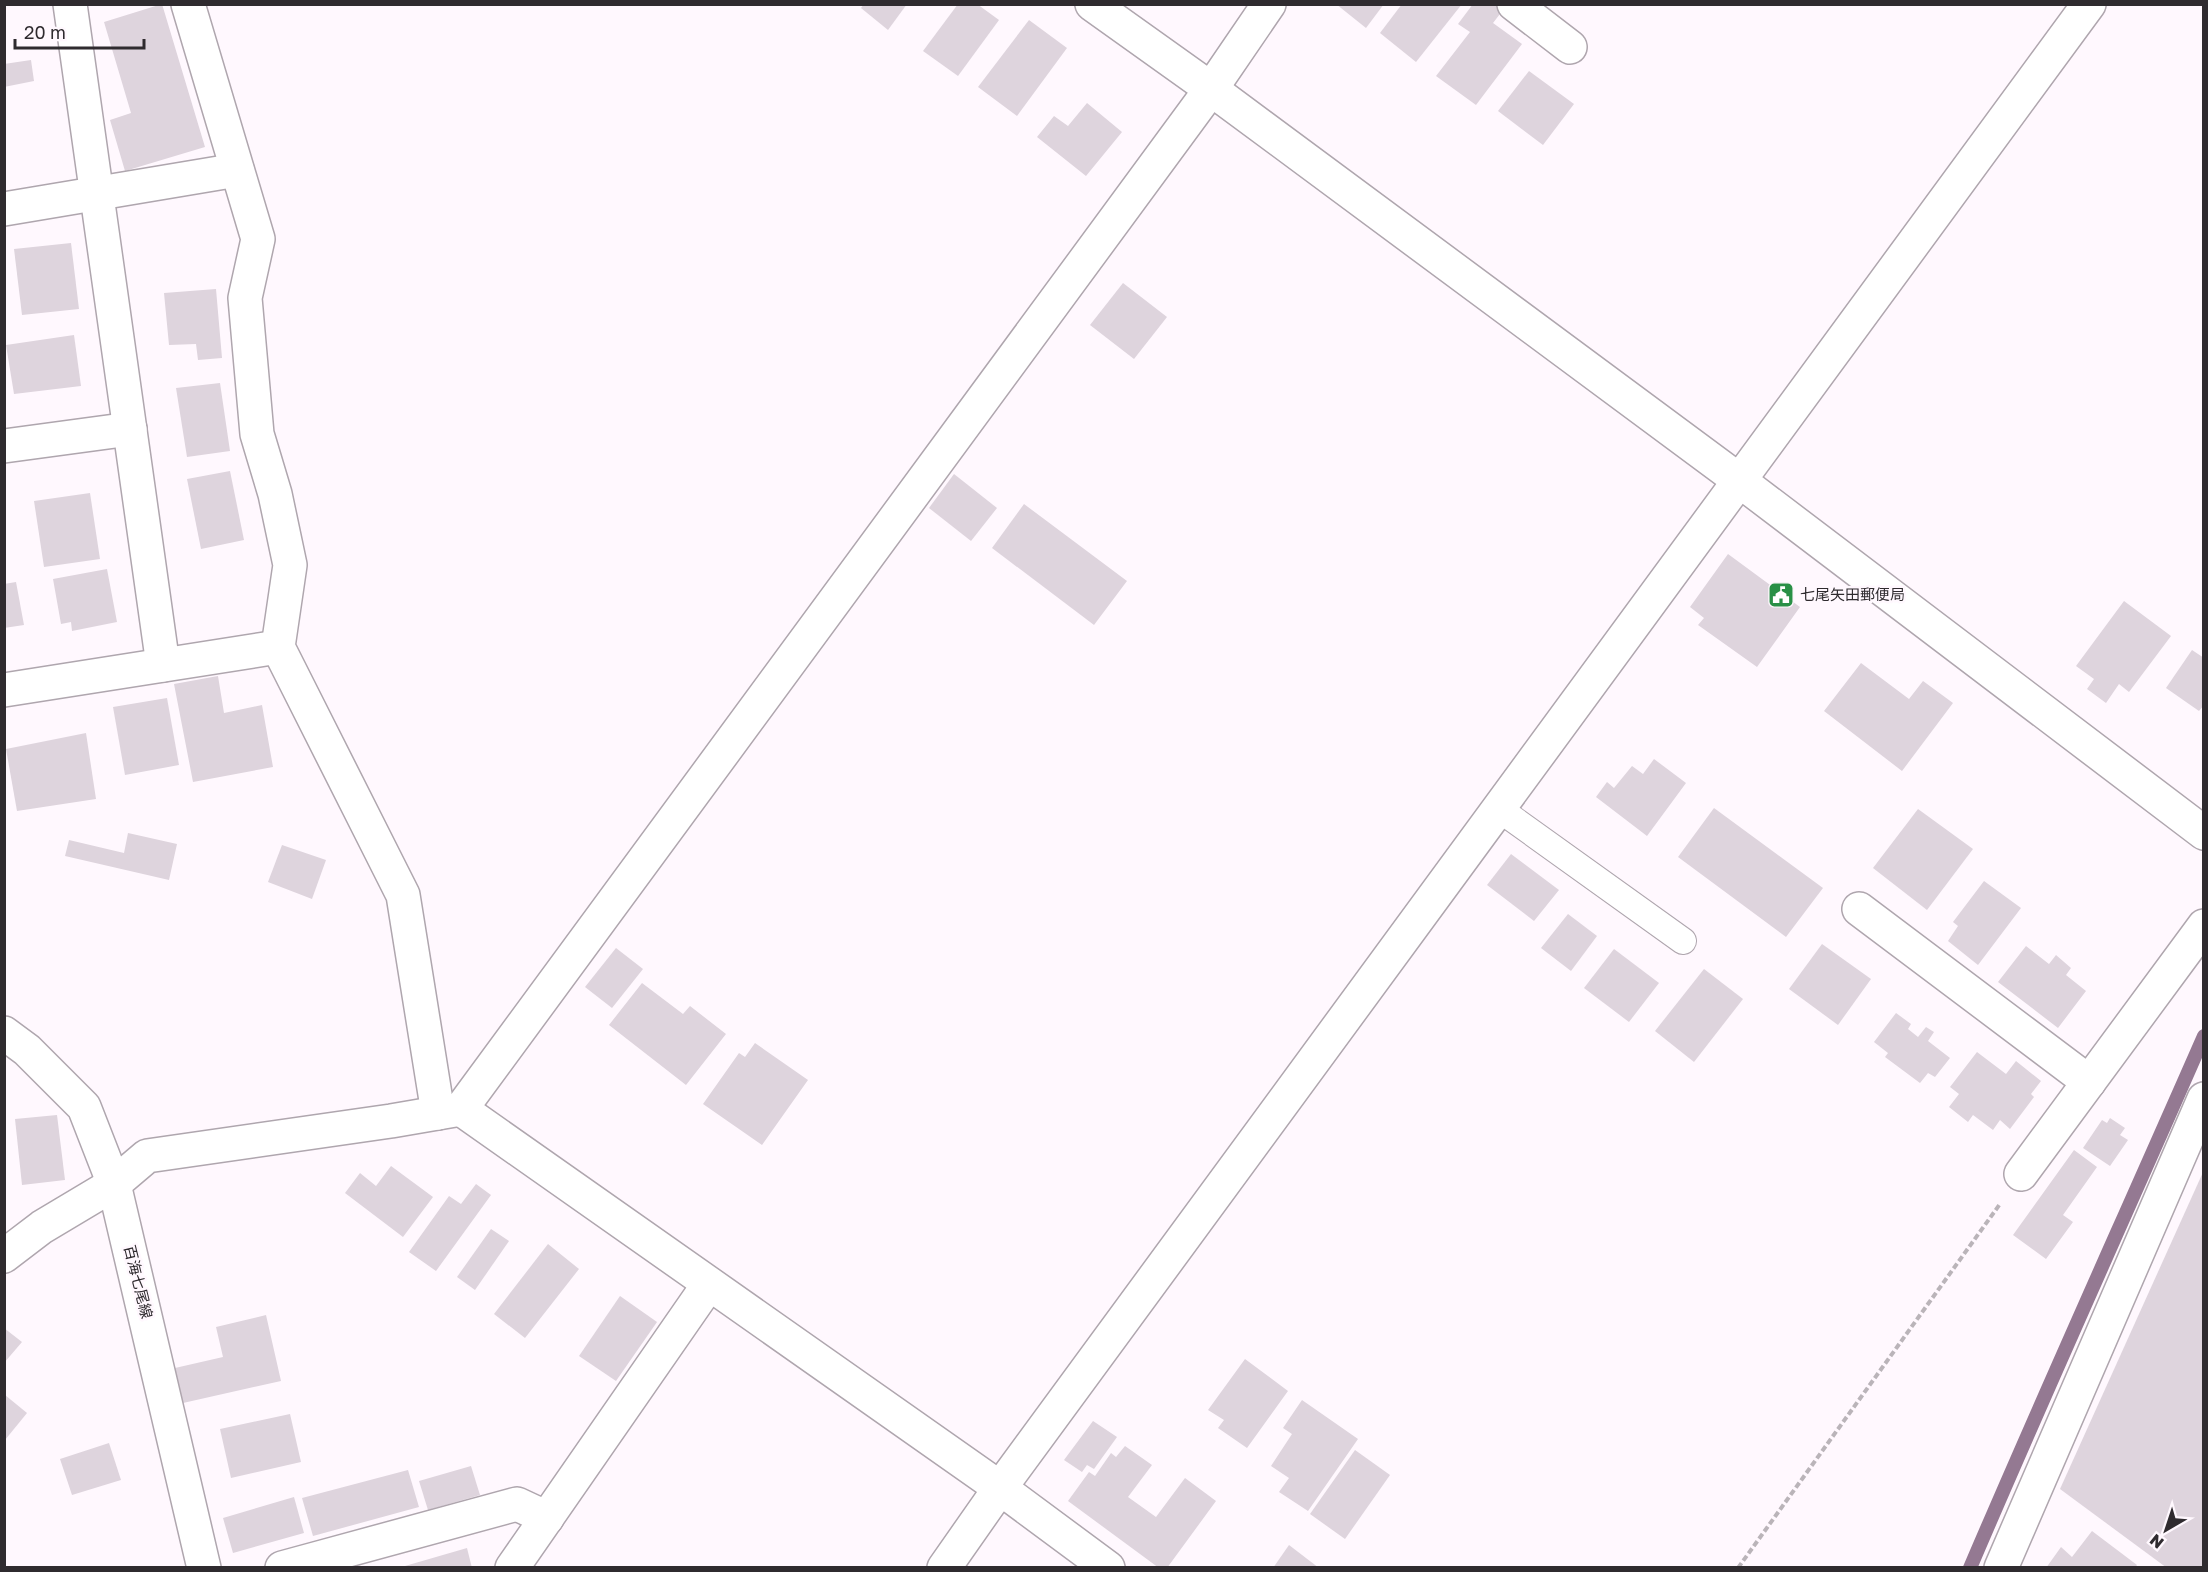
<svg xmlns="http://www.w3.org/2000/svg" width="2208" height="1572" viewBox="0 0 2208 1572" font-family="'Golos Text','Noto Sans JP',sans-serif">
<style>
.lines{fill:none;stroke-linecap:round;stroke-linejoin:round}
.stream{stroke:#947992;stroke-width:14}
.building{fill:#ded4dd}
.lane-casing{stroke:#afa6ae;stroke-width:28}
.street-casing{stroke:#afa6ae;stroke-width:36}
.secondary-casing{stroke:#afa6ae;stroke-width:36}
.path{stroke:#bab4b9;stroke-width:4;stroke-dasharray:6 3;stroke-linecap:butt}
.lane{stroke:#fff;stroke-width:26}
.street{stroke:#fff;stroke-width:33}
.secondary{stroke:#fff;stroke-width:33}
.labels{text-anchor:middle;stroke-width:5;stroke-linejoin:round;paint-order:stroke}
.poi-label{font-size:15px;fill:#2f2b2f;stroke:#fff8fe;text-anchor:start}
.street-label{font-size:15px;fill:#2f2b2f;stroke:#fff8fe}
</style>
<rect width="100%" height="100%" fill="#fff8fe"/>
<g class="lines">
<path class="stream" d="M 1970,1568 C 2046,1390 2126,1214 2204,1036"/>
</g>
<g class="building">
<polygon points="162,4 205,147 125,171 110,120 131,113 104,22"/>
<polygon points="864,4 907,4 888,30 861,8"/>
<polygon points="958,4 977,4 999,20 958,76 923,51"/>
<polygon points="1336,4 1384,4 1366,28"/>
<polygon points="1402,4 1462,4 1416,62 1380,33"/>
<polygon points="1473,4 1495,4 1503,10 1493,23 1522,44 1476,105 1436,76 1470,32 1458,24"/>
<polygon points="1029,20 1067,48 1017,116 978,87"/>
<polygon points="31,60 34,81 4,87 4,64"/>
<polygon points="1529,71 1574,104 1543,145 1498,111"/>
<polygon points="1087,103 1122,132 1086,176 1037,137 1054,116 1068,126"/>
<polygon points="71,243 79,309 22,315 14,249"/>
<polygon points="1123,283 1167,317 1134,359 1090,325"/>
<polygon points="216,289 222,358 198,360 196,344 169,345 164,293"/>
<polygon points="74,335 81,386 14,394 6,345"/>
<polygon points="220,383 230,451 187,457 176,388"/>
<polygon points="230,471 244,540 201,549 187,479"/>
<polygon points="954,474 997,508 971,541 929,508"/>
<polygon points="90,493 100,559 44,567 34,501"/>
<polygon points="1024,504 1127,581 1094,625 992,548"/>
<polygon points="1728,554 1800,607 1757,667 1698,625 1704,618 1690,607"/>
<polygon points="107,569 117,622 72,631 71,622 61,624 53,579"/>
<polygon points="16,582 24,625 4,628 4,584"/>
<polygon points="2124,601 2171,636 2129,692 2119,684 2106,703 2087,689 2094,679 2076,666"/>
<polygon points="2192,650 2204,658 2204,705 2199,711 2166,688"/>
<polygon points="1861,663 1909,699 1923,681 1953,703 1902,771 1824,711"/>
<polygon points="218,676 224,713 262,705 273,767 193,782 174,684"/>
<polygon points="167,698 179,765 125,775 113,707"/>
<polygon points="86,733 96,799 17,811 6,749"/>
<polygon points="1654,759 1686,783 1647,836 1596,797 1607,782 1614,788 1632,766 1643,774"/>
<polygon points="1714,808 1823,888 1786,937 1678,857"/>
<polygon points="1918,809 1973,849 1927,910 1873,868"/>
<polygon points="128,833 177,844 169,880 65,856 69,840 124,853"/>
<polygon points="282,845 326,860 312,899 268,882"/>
<polygon points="1511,854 1559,890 1534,921 1487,885"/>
<polygon points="1984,881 2021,908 1978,965 1948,941 1958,926 1953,922"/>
<polygon points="1568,914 1597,936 1571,971 1541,948"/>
<polygon points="1822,944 1871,979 1838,1025 1789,989"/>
<polygon points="2026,946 2049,964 2056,955 2071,968 2066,975 2086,991 2058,1028 1998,982"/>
<polygon points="616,948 643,969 612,1008 585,987"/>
<polygon points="1614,949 1659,983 1629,1022 1584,988"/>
<polygon points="1704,969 1743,999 1694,1062 1655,1031"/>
<polygon points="642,983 683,1014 690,1006 726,1034 686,1085 609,1025"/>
<polygon points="1896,1013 1911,1024 1908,1029 1918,1037 1926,1027 1934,1032 1928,1041 1950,1058 1935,1077 1928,1073 1920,1083 1885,1057 1888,1053 1874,1042"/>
<polygon points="755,1043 808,1080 762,1145 703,1104 739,1053 745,1057"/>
<polygon points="1977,1052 2006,1074 2016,1061 2041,1081 2031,1094 2034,1097 2010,1129 2000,1120 1993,1130 1973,1115 1968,1122 1949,1107 1959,1094 1950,1087"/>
<polygon points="57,1115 65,1180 22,1185 15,1119"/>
<polygon points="2110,1118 2125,1128 2120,1135 2128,1140 2110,1166 2083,1148 2102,1120 2107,1123"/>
<polygon points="2074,1150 2097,1167 2063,1215 2073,1222 2046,1259 2013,1235"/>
<polygon points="391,1166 433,1197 403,1237 345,1193 360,1173 376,1186"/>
<polygon points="2204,1170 2204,1568 2167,1568 2060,1489"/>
<polygon points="476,1184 491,1195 436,1271 409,1252 449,1196 461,1204"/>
<polygon points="491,1229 509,1241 475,1290 457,1277"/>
<polygon points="548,1244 579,1269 525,1338 494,1314"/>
<polygon points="620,1296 657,1322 616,1381 579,1356"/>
<polygon points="266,1315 281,1381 183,1403 175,1368 223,1357 216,1327"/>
<polygon points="4,1328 22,1342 4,1363"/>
<polygon points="1245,1359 1288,1391 1247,1448 1218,1428 1224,1420 1208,1410"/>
<polygon points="5,1395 27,1413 5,1440"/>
<polygon points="1302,1400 1358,1439 1308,1511 1279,1492 1289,1478 1271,1466 1292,1434 1283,1428"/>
<polygon points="290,1414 301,1462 231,1478 220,1429"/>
<polygon points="1093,1421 1117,1437 1094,1469 1087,1465 1082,1472 1064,1460"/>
<polygon points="109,1443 121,1480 72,1495 60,1459"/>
<polygon points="1125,1446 1152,1465 1128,1497 1156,1517 1185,1478 1216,1501 1167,1568 1159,1568 1068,1501 1089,1472 1095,1476 1111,1453 1116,1457"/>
<polygon points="1355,1450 1390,1475 1345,1539 1310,1514"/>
<polygon points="471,1466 480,1495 428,1510 419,1481"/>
<polygon points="408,1470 419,1507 313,1536 302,1498"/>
<polygon points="294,1497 304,1533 233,1553 223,1518"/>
<polygon points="2092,1531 2137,1565 2135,1568 2046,1568 2061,1547 2072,1557"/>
<polygon points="1289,1545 1319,1568 1273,1568"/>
<polygon points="467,1548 472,1568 405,1568 405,1566"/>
</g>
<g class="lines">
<g class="lane-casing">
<polyline id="lane" points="1499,809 1683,941"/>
</g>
<g class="street-casing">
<g id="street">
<polyline points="70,4 163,665"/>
<polyline points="188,4 258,239 245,298 257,434 275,494 290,565 278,647 403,895 438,1113"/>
<polyline points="1092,4 1211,89 1740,481"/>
<polyline points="1514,4 1570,47"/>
<polyline points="4,209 237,170"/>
<polyline points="4,446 130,429"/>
<polyline points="4,690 278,647"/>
<polyline points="1859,909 2089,1082"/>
<polyline points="461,1109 1000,1488 1108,1568"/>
<polyline points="2021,1174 2204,926"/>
<polyline points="4,1256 42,1227 114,1184 147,1156 391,1121 461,1109 1211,89 1269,4"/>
<polyline points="282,1568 517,1504 547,1518"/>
<polyline points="512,1568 709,1284"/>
<polyline points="2001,1568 2204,1099"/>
</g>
</g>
<g class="secondary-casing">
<g id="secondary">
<polyline points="1740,481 2204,833"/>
<polyline points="4,1033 27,1050 84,1107 114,1184 204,1568"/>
<polyline points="944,1568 1000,1488 2089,4"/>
</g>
</g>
<polyline class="path" points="1738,1568 2000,1204"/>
<use href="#lane" class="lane"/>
<use href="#street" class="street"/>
<use href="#secondary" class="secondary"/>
</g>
<defs>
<g id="civic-square" transform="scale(1.35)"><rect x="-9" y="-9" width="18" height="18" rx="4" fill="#299046" stroke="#fff8fe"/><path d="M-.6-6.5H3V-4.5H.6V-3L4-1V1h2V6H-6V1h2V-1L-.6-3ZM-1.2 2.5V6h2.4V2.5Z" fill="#fff"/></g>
</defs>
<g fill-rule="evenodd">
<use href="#civic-square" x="1781" y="595"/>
</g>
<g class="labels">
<g class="poi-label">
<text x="1800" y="600">七尾矢田郵便局</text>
</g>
<g class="street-label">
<text transform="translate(138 1282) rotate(76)" y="5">百海七尾線</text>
</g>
</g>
<rect width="2208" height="1572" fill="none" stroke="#2f2b2f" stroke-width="12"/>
<g transform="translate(2166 1530) rotate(219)" stroke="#fff8fe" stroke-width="4.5" paint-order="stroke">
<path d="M0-4.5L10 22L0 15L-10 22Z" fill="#2f2b2f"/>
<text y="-9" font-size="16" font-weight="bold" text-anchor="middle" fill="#2f2b2f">N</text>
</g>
<path d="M15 39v9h129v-9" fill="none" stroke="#2f2b2f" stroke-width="3"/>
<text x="24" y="39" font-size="18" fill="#2f2b2f" stroke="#fff8fe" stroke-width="4.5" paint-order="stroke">20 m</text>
</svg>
